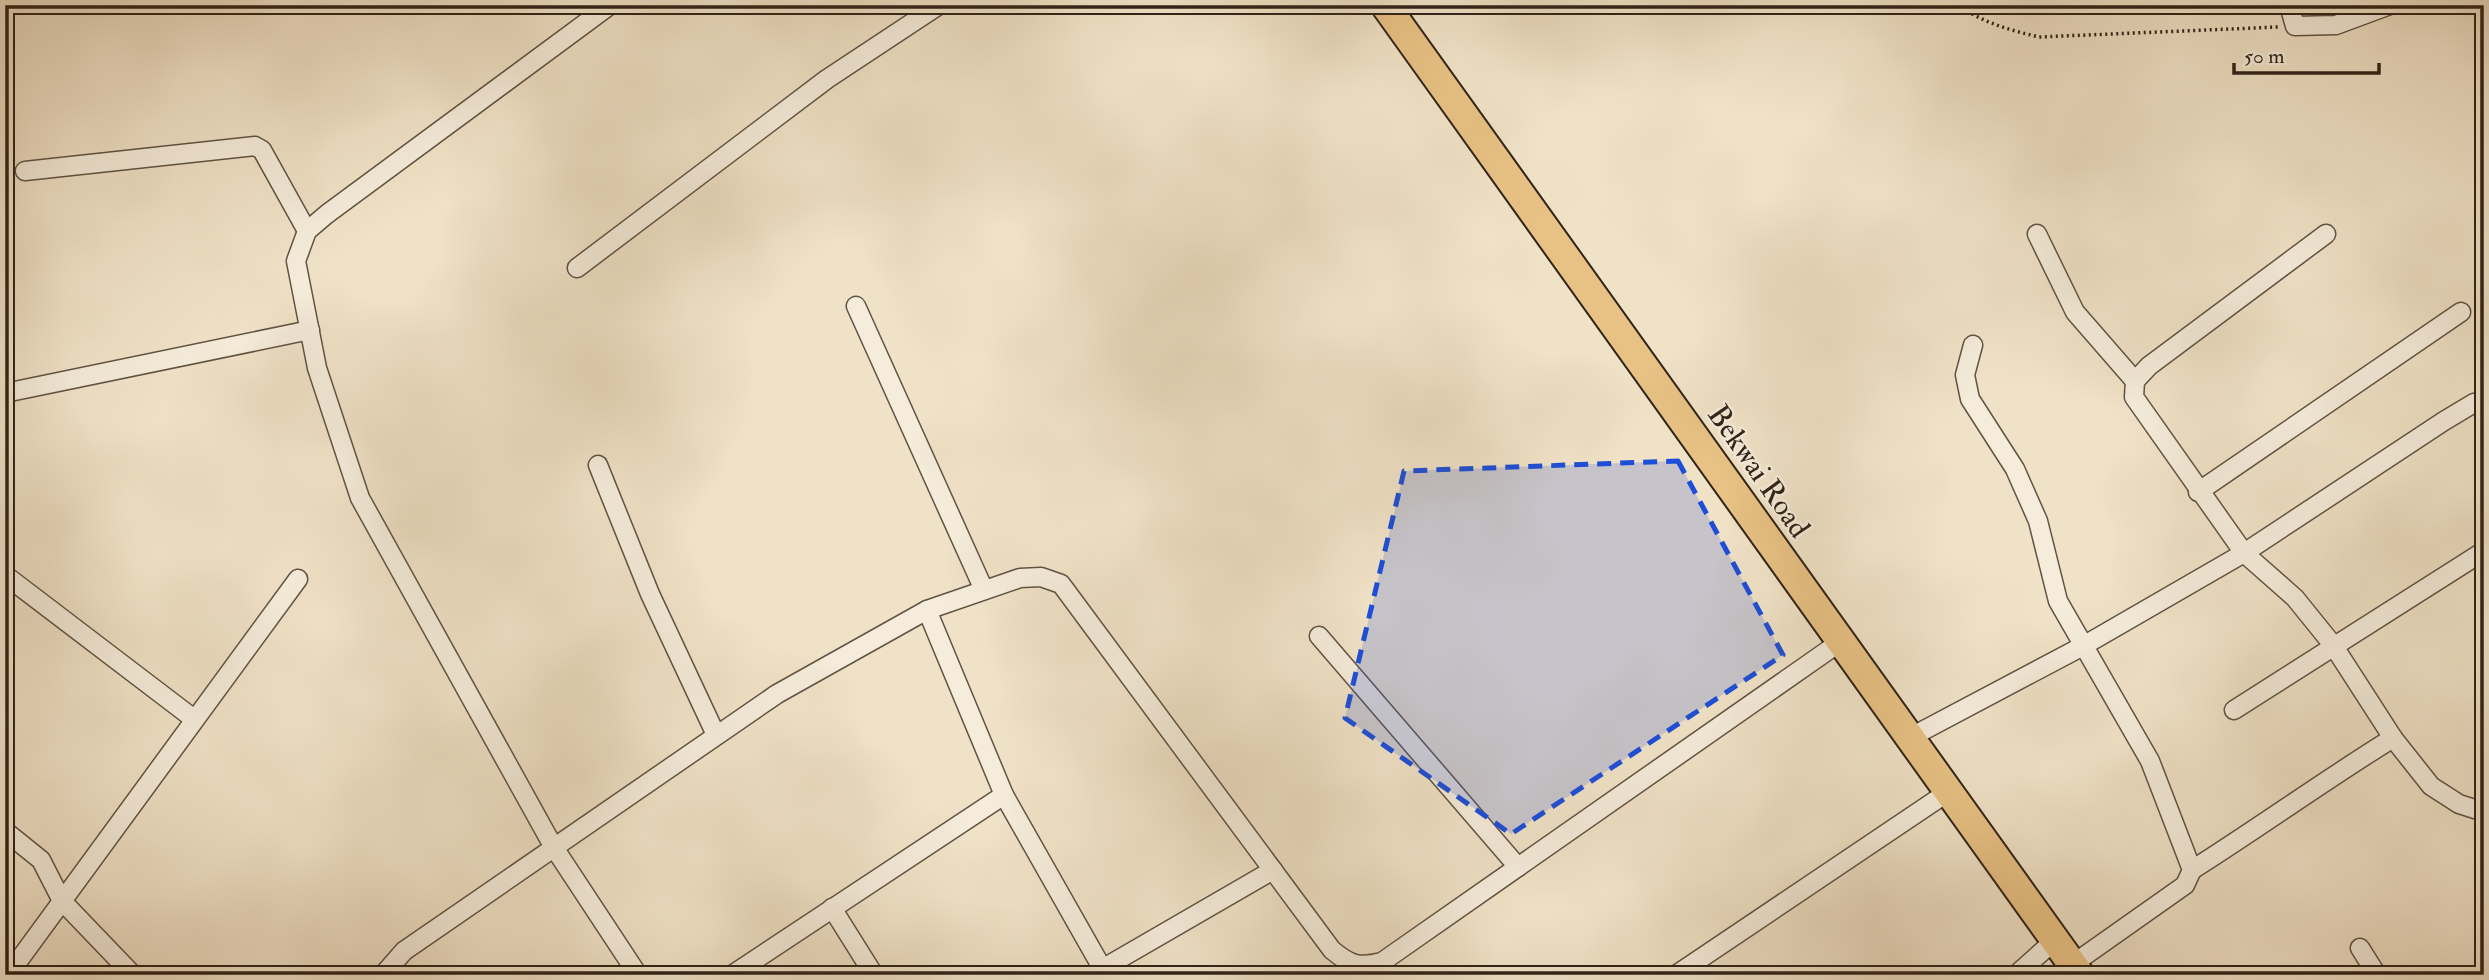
<svg xmlns="http://www.w3.org/2000/svg" width="2489" height="980" viewBox="0 0 2489 980" font-family="'IM FELL Double Pica',serif">
<style>
.lines{fill:none;stroke-linecap:round;stroke-linejoin:round}
.minor-casing{stroke:#605344;stroke-width:21}
.trunk-casing{stroke:#302318;stroke-width:32}
.path{stroke:#302318;stroke-width:3.5;stroke-dasharray:2 3.5;stroke-linecap:butt}
.minor{stroke:#f5ecdb;stroke-width:18}
.trunk{stroke:#e8c184;stroke-width:28}
.marked{fill:#1d4ed8;fill-opacity:0.2;stroke:#1d4ed8;stroke-width:5;stroke-dasharray:14 9;stroke-linejoin:round}
.labels{text-anchor:middle;stroke-width:5;stroke-linejoin:round;paint-order:stroke}
.street-label{font-size:30px;fill:#302318;stroke:#f5ecdb}
</style>
<rect width="100%" height="100%" fill="#f0e2c7"/>
<filter id="stains"><feTurbulence type="fractalNoise" baseFrequency=".00286" numOctaves="4"/><feColorMatrix values="0 0 0 0 .2 0 0 0 0 .09 0 0 0 0 .02 0 0 0 .5 -.17"/></filter>
<radialGradient id="worn" r=".72"><stop offset=".6" stop-color="#630" stop-opacity="0"/><stop offset="1" stop-color="#630" stop-opacity=".3"/></radialGradient>
<g class="lines">
<g class="minor-casing">
<g id="minor">
<polyline points="610,5 327,214 307,231 296,261 317,368 360,498 553,846 638,975"/>
<polyline points="2289,5 2295,26 2336,25 2390,5"/>
<polyline points="25,171 255,146 262,150 307,231"/>
<polyline points="2037,234 2075,312 2135,381"/>
<polyline points="2326,234 2149,366 2135,381 2134,397 2244,553 2295,598 2333,645 2393,738 2431,786 2459,804 2484,812"/>
<polyline points="577,268 827,79 939,5"/>
<polyline points="856,306 984,590"/>
<polyline points="1973,345 1965,375 1970,399 2015,469 2038,521 2058,601 2150,761 2192,870 2185,885 2073,964"/>
<polyline points="5,393 310,330"/>
<polyline points="598,465 650,594 716,735"/>
<polyline points="2198,492 2461,312"/>
<polyline points="5,575 194,719"/>
<polyline points="927,610 1004,795 1106,975"/>
<polyline points="1319,636 1518,867"/>
<polyline points="2234,710 2484,551"/>
<polyline points="1911,737 2083,646 2244,553 2444,421 2474,403 2484,402"/>
<polyline points="5,831 41,860 62,901 133,975"/>
<path d="M 2192,870 C 2260,827 2325,780 2393,738"/>
<polyline points="832,908 874,975"/>
<polyline points="2360,948 2377,975"/>
<polyline points="1102,969 1273,870"/>
<polyline points="8,975 298,579"/>
<path d="M 383,975 L 404,951 L 777,694 L 927,610 L 1020,578 L 1041,577 L 1061,584 L 1332,950 C 1350,965 1359,968 1382,962 L 1840,642"/>
<polyline points="732,975 1004,795"/>
<polyline points="1676,975 1948,792"/>
<polyline points="2016,975 2055,940"/>
</g>
</g>
<g class="trunk-casing">
<polyline id="trunk" points="1385,5 2080,975"/>
</g>
<path class="path" d="M 1958,5 C 1983,23 2010,30 2039,37 L 2278,27"/>
<use href="#minor" class="minor"/>
<use href="#trunk" class="trunk"/>
</g>
<path class="marked" d="M 1678,461 L 1783,655 L 1511,834 L 1345,718 L 1404,471 Z"/>
<g class="labels">
<g class="street-label">
<text transform="translate(1759 471) rotate(55)" y="10">Bekwai Road</text>
</g>
</g>
<rect width="2489" height="980" fill="none" stroke="#f0e2c7" stroke-width="28"/>
<rect x="7" y="7" width="2475" height="966" fill="none" stroke="#302318" stroke-width="3.5"/>
<rect x="14" y="14" width="2461" height="952" fill="none" stroke="#302318" stroke-width="2"/>
<path d="M2234 63v10h145v-10" fill="none" stroke="#302318" stroke-width="3.5"/>
<text x="2244" y="63" font-size="21" fill="#302318" stroke="#f5ecdb" stroke-width="5" paint-order="stroke">50 m</text>
<rect width="100%" height="100%" filter="url(#stains)"/>
<rect width="100%" height="100%" fill="url(#worn)"/>
</svg>
